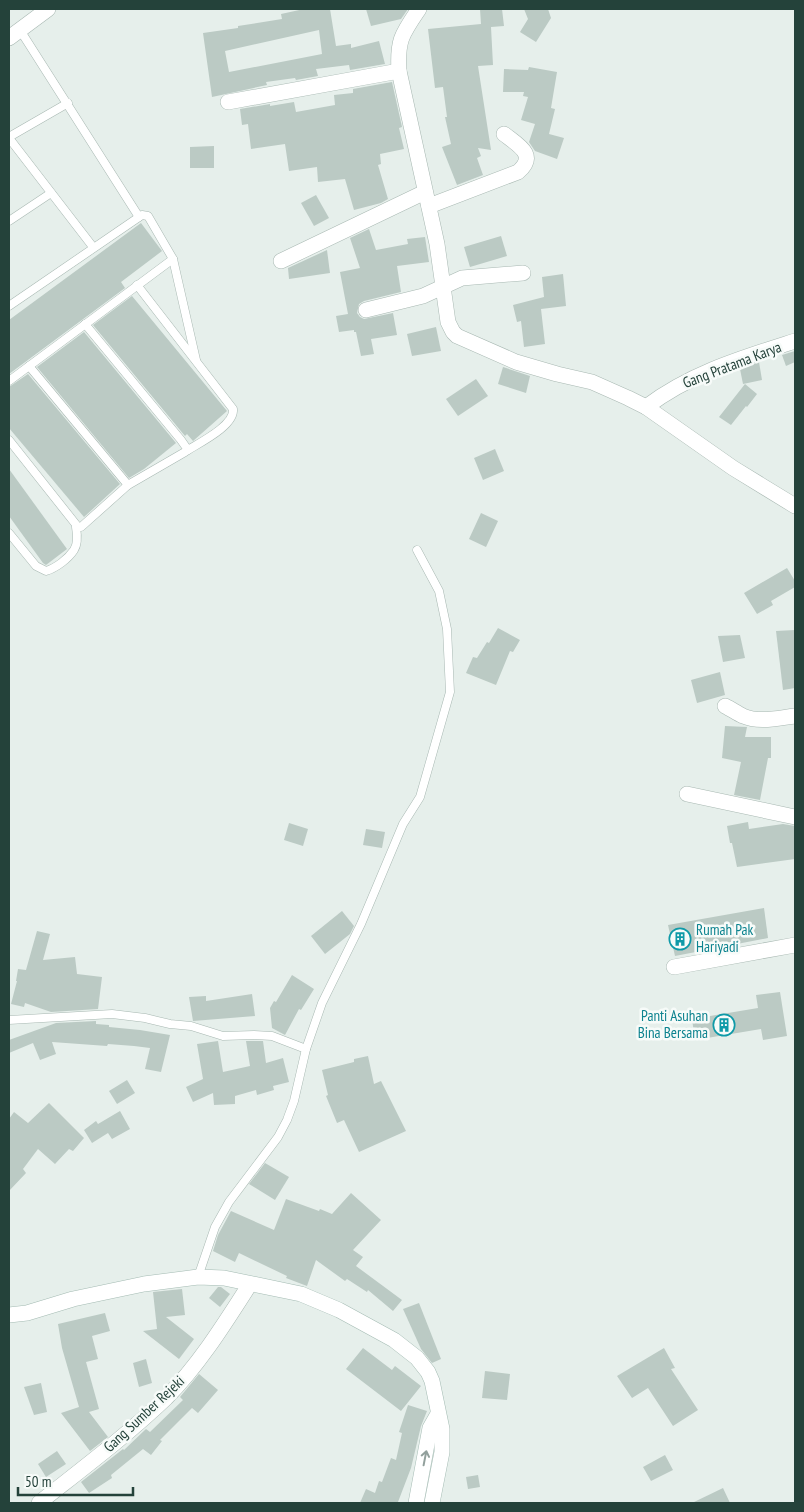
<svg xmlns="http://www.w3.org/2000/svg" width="804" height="1512" viewBox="0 0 804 1512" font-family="'PT Sans Narrow',sans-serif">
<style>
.building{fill:#bbcac4;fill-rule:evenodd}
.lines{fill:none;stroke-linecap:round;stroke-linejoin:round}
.lane-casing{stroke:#a8b8b2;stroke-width:9}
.street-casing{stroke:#a8b8b2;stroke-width:16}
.secondary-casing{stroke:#a4bbb3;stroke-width:16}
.lane{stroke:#fff;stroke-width:8}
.street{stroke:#fff;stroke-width:15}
.secondary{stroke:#fff;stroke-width:15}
.oneway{stroke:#92a09c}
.labels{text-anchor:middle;stroke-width:5;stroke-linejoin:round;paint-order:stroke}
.street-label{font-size:15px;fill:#24423a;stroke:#f7fbf9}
.culture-label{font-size:15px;fill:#0d838f;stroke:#f7fbf9;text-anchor:start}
</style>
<rect width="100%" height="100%" fill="#e6efeb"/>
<g class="building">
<path d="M 304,9 L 330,9 L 336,46 L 351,44 L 351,48 L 379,41 L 385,64 L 350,70 L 349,65 L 316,69 L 318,76 L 296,80 L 295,78 L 266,82 L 267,85 L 212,97 L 203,33 L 238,28 L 238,26 L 282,19 L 281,14 ZM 319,30 L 322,54 L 229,72 L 225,51 Z"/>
<polygon points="366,9 408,9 401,19 371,26"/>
<polygon points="480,9 502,9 504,26 491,27 493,65 478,66 491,150 478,148 481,156 477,158 483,175 457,185 442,147 451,144 445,117 447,117 443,87 435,88 428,29 481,24"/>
<polygon points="524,9 548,9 551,18 536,42 520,32 528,19"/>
<polygon points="529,67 557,72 551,108 555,109 549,134 564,138 557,159 535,151 529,142 535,124 521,120 528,97 523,96 524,92 503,92 504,69 528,70"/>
<polygon points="392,82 402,127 399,128 404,149 380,154 381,164 378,165 388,199 381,203 354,210 345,179 318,182 317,167 289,171 285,144 251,149 248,124 242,125 240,109 270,104 270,106 294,102 296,112 335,105 334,95 353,93 353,89"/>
<polygon points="214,146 214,168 190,168 190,147"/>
<polygon points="316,195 329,218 314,226 301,203"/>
<polygon points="141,223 162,251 121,282 125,288 9,374 9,320"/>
<polygon points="369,229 376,250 408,244 407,239 425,237 429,262 397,266 401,292 364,301 359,304 357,313 360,317 364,319 393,313 397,335 371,339 374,354 361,356 356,332 354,332 354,330 339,332 336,316 348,314 340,272 360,268 350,238"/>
<polygon points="501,236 507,256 470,267 464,247"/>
<polygon points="327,250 330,273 289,279 288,268"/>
<polygon points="563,274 566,306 541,309 545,344 524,347 521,321 517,322 513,305 544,297 542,277"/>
<polygon points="132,296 227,411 193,441 187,434 185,436 93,325"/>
<polygon points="436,327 441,351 412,356 407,334"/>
<polygon points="84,332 176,443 144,469 129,478 37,367"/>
<polygon points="795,351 795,362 786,366 782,355"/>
<polygon points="759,362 762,380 743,384 740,369"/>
<polygon points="503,367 530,376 526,393 498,384"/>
<polygon points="28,374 120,484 84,517 9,428 9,387"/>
<polygon points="476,379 488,396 458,416 446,399"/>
<polygon points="745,384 757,394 747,407 746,406 731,425 719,417"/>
<polygon points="495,449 504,471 483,480 474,458"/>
<polygon points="9,469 67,549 46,565 43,563 9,516"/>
<polygon points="481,513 498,521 486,547 469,539"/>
<polygon points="787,568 795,581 795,587 771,601 773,605 757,614 744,593"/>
<polygon points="498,628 520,640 513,652 510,651 496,685 466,673 473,657 477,658 487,642 489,643"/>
<polygon points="795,630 795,688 783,690 776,631"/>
<polygon points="740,635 745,658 723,662 718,636"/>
<polygon points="720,672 725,695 697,703 691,680"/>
<polygon points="725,726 747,727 745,737 771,737 771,758 768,758 760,800 734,795 741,762 722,758"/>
<polygon points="748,822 749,829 783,824 795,826 795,859 737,867 732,843 730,843 727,826"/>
<polygon points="289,823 308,829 303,846 284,840"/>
<polygon points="366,829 385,832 382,848 363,845"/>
<polygon points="764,908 768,938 675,956 668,925"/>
<polygon points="342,911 354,926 350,934 325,954 311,936"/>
<polygon points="37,931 50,934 43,960 75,957 77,974 102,977 98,1009 51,1012 25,1003 24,1007 11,1004 17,981 16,981 18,969 26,970"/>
<polygon points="292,975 314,989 301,1010 299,1009 285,1035 272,1028 270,1008 274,1001 276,1002"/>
<polygon points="780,992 787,1036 763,1040 761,1029 695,1040 692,1019 758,1008 756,995"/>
<polygon points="252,994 255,1016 193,1021 189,997 206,996 206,1001"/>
<polygon points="96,1021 96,1024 109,1025 109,1027 140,1030 170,1035 161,1072 145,1069 150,1048 134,1046 108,1044 107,1046 52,1042 56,1054 40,1060 33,1043 9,1053 9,1040 56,1023"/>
<polygon points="218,1041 223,1072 250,1066 246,1041 263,1041 266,1063 283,1058 289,1082 273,1086 274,1090 257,1095 256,1090 235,1096 235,1104 214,1105 213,1093 193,1102 186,1087 203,1079 197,1044"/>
<polygon points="368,1056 374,1084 381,1081 406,1131 359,1152 344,1120 337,1123 326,1096 328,1095 322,1070 354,1062 354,1059"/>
<polygon points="127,1080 135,1093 117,1104 109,1091"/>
<polygon points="49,1103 84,1138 73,1151 69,1149 55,1164 38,1149 23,1169 26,1173 9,1191 9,1119 14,1112 28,1123"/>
<polygon points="120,1111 130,1129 112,1139 108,1133 92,1143 84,1130 96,1121 98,1124"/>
<polygon points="265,1163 289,1177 275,1200 249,1184"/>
<polygon points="351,1193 381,1220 353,1250 363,1257 356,1266 402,1300 393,1311 368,1290 367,1292 347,1279 345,1281 316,1260 307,1286 286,1278 287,1276 239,1253 235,1262 213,1251 218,1235 231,1211 274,1230 286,1199 319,1211 320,1209 332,1214"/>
<polygon points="218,1287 221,1287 230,1294 220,1307 209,1298"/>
<polygon points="182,1289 185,1315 166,1317 194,1339 179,1359 143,1331 157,1329 153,1292"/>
<polygon points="419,1303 441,1359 432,1363 421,1349 403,1309"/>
<polygon points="105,1313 110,1331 92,1336 98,1359 86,1362 99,1409 89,1412 108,1437 90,1451 61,1413 79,1407 62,1348 58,1324"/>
<polygon points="363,1348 392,1370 395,1366 421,1386 401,1411 346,1369"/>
<polygon points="664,1348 675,1368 671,1369 698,1410 673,1426 648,1388 632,1398 617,1376"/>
<polygon points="146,1359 152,1383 139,1387 133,1363"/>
<polygon points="485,1371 510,1374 507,1400 482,1398"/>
<polygon points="199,1374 218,1390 198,1413 192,1408 160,1440 162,1441 151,1455 143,1449 111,1475 112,1478 89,1493 81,1482 123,1449 124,1450 146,1429 150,1432 183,1400 180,1397"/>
<polygon points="41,1383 47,1412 34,1415 24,1387"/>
<polygon points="408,1405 427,1411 421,1426 411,1468 398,1502 400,1503 360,1503 366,1489 375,1493 379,1481 382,1482 391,1458 396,1460 402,1433 399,1432"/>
<polygon points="57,1451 66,1464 46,1477 38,1464"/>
<polygon points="665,1455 673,1470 651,1481 643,1467"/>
<polygon points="478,1475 480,1487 468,1489 466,1477"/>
<polygon points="723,1488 730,1503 692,1503"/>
</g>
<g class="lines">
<g class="lane-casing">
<g id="lane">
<polyline points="20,30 139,217"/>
<polyline points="9,137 68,103"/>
<polyline points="9,138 93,247"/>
<polyline points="9,221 51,193"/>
<path d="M 137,285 L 233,409 C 235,425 201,442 188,450"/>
<polyline points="9,306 142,215 148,216 173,259 196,360"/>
<polyline points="29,366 128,485 185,452 188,450 181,440 85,324"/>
<polyline points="9,381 173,259"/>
<polyline points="9,440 78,527 81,527 128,485"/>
<path d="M 9,533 L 36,566 L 46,571 C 56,568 68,559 74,550 C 78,544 77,533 76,527"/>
<polyline points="9,1020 112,1014 145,1018 170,1024 191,1026 223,1036 254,1035 272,1036 306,1049"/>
<polyline points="198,1277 215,1227 229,1202 278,1137 287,1120 294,1101 306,1049 322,1003 361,924 403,824 420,797 450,692 447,629 439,591 417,550"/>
</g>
</g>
<g class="street-casing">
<g id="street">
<path d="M 419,9 C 402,34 397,40 399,71 L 437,244 L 448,322 L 453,332 L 457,336 L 516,362 L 557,374 L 592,382 L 628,398 L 646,407 L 733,468 L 795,506"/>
<polyline points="9,38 48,9"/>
<polyline points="228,102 399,71"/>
<path d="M 429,206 L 518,172 C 538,155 518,145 504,134"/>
<polyline points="281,261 425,192"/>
<polyline points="366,310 423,296 462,278 523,273"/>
<path d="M 646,407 C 691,373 742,358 795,341"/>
<path d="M 725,706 C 731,709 737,713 743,716 C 759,723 778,718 795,716"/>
<polyline points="687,794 795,817"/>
<polyline points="674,967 795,945"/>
<path d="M 39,1503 C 82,1469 126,1436 166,1398 C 199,1365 225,1323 250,1284"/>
</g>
</g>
<g class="secondary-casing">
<g id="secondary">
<polyline points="9,1315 27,1313 73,1299 144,1284 198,1277 224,1278 301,1294 339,1310 394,1340 417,1358 428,1372 432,1381 442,1429 442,1452 432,1503"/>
<polyline points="416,1503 430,1428 438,1414"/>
</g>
</g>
<use href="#lane" class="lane"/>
<use href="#street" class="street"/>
<use href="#secondary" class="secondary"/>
</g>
<defs><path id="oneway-shaft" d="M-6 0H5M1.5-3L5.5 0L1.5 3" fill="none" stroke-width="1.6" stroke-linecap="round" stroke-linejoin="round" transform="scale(1.25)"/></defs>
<use class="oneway" href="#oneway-shaft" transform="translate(425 1458) rotate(-79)"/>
<defs>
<g id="building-ring" transform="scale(1.125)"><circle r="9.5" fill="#f7fbf9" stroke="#0f9aa8" stroke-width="1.5"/><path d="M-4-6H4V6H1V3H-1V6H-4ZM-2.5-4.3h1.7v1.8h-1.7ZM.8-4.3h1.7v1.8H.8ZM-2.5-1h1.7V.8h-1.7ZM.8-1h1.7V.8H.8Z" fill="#0f9aa8"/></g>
</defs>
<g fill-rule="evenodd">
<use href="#building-ring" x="680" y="939"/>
<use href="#building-ring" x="724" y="1025"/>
</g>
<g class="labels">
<g class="street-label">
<text transform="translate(732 365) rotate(-21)" y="5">Gang Pratama Karya</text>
<text transform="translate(144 1414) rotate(-43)" y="5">Gang Sumber Rejeki</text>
</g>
<g class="culture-label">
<text x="696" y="935">Rumah Pak<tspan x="696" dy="17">Hariyadi</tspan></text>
<text x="708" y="1021" text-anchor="end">Panti Asuhan<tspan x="708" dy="17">Bina Bersama</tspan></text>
</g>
</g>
<rect width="804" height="1512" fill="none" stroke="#24423a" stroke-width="20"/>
<path d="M18 1487v8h115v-8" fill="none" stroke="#24423a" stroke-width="2.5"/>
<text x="25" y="1487" font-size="15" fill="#24423a" stroke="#f7fbf9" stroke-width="4" paint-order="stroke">50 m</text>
</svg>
